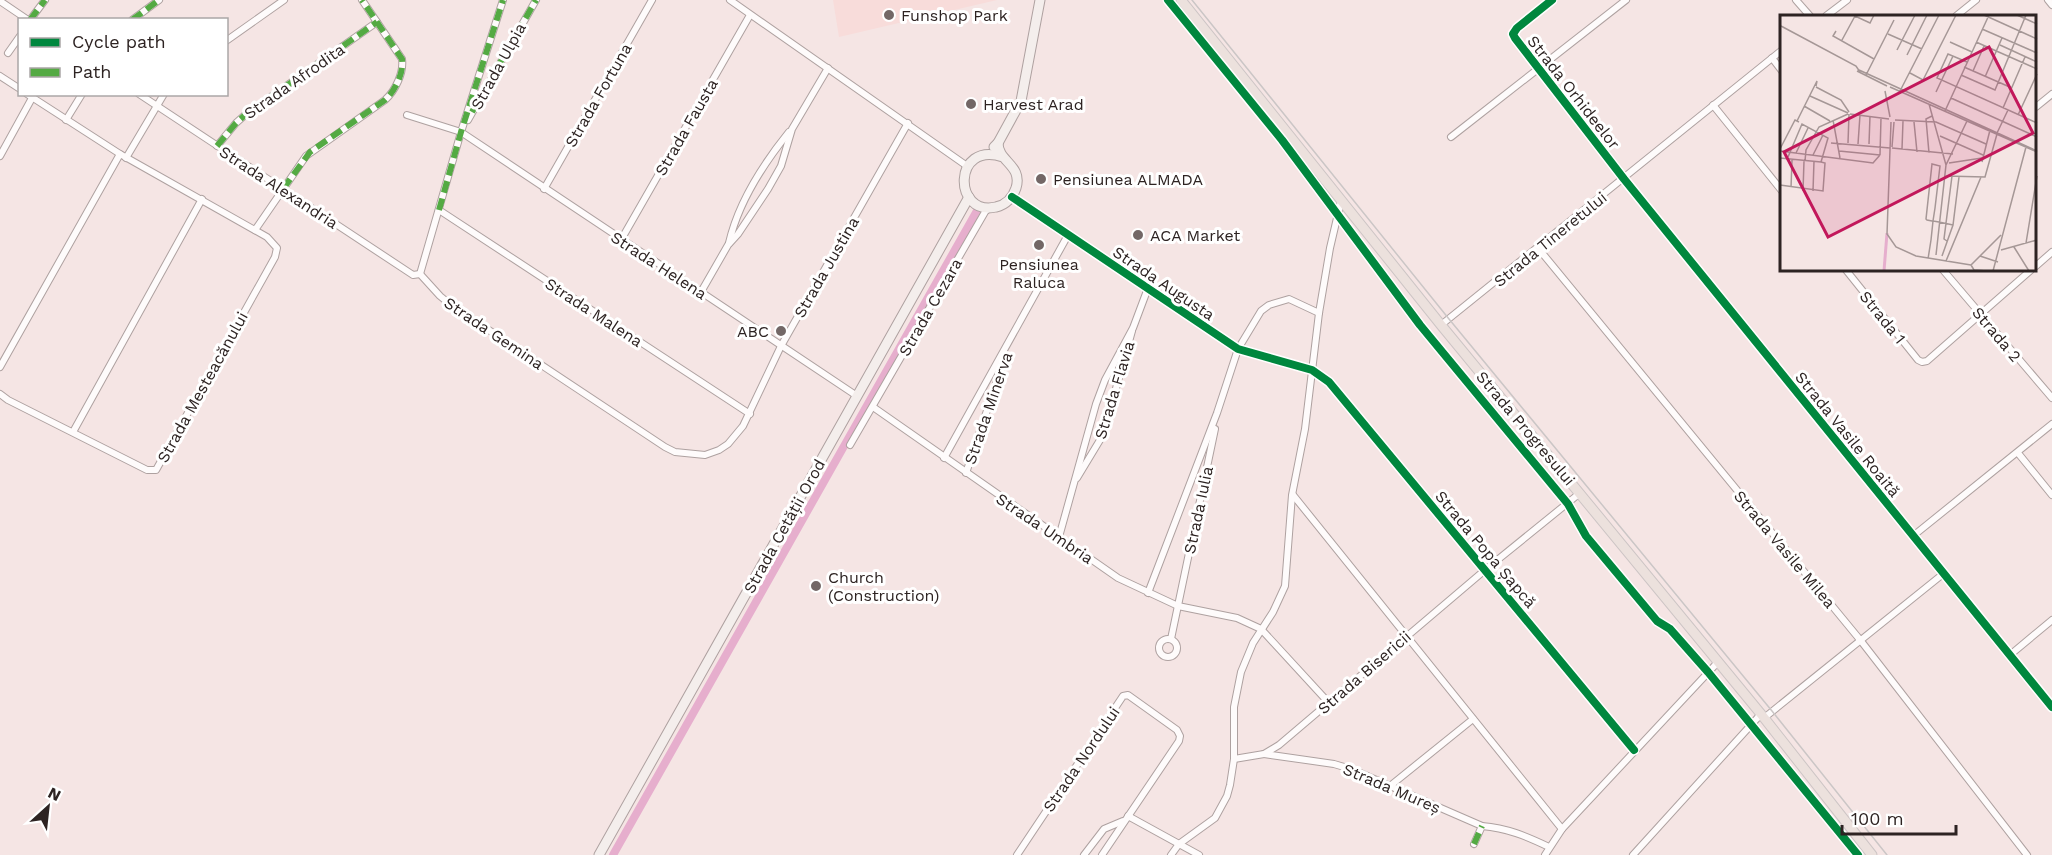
<svg xmlns="http://www.w3.org/2000/svg" width="2052" height="855" viewBox="0 0 2052 855" font-family="'Work Sans',sans-serif">
<style>
.built{fill:#f8dcda}
.lines{fill:none;stroke-linecap:round;stroke-linejoin:round}
.canal{stroke:#e6aecd;stroke-width:8}
.street-casing{stroke:#aea1a0;stroke-width:8}
.secondary-casing{stroke:#aea1a0;stroke-width:11}
.primary-casing{stroke:#cdc5c5;stroke-width:11}
.street{stroke:#fefbfb;stroke-width:6}
.secondary{stroke:#f4eeec;stroke-width:9}
.primary{stroke:#ece1dd;stroke-width:9}
.tram{stroke:#cbc6c6;stroke-width:1.5}
.quiet{stroke:#54aa43;stroke-width:6;stroke-dasharray:12 6;stroke-linecap:butt}
.cycleway-casing{stroke:#fff;stroke-width:11}
.cycleway{stroke:#00873e;stroke-width:8}
.poi-dot{fill:#736766;stroke:#fff;stroke-width:2}
.labels{text-anchor:middle;stroke-width:6;stroke-linejoin:round;paint-order:stroke}
.poi-label{font-size:16px;fill:#2d2322;stroke:#fff;text-anchor:start}
.street-label{font-size:16px;fill:#2d2322;stroke:#fff}
.inset-river{fill:none;stroke:#e6aecd;stroke-width:3}
.inset-road{fill:none;stroke:#a59796;stroke-width:1.5}
.view{fill:#c2185b;fill-opacity:0.15;stroke:#c2185b;stroke-width:3}
.inset-edge{fill:none;stroke:#2d2322;stroke-width:3}
</style>
<rect width="100%" height="100%" fill="#f5e5e4"/>
<polygon class="built" points="833,0 997,0 839,37"/>
<g class="lines">
<polyline class="canal" points="613,855 978,209"/>
<g class="street-casing">
<g id="street">
<polyline points="730,0 967,166"/>
<polyline points="1552,0 1517,28 1513,34 1515,38 1624,179 2052,707"/>
<polyline points="1796,0 1810,16"/>
<polyline points="2048,0 2052,5"/>
<polyline points="0,1 28,20"/>
<polyline points="1826,16 1847,0"/>
<polyline points="1956,16 1976,0"/>
<polyline points="30,20 45,0"/>
<polyline points="132,20 159,0"/>
<polyline points="226,41 284,0"/>
<polyline points="8,53 20,36"/>
<polyline points="1772,58 1782,71"/>
<polyline points="0,76 20,89"/>
<polyline points="139,94 413,275 420,274"/>
<polyline points="1713,105 1782,191"/>
<polyline points="2036,107 2052,94"/>
<polyline points="407,115 461,132 857,396"/>
<polyline points="66,120 82,94"/>
<polyline points="468,120 536,0"/>
<polyline points="1451,137 1626,0"/>
<polyline points="217,146 236,123 245,115 377,22"/>
<polyline points="0,156 32,98"/>
<polyline points="126,158 164,94"/>
<polyline points="544,189 652,0"/>
<polyline points="1012,197 1238,349 1312,370 1329,382 1634,750"/>
<polyline points="439,210 750,414"/>
<path d="M 255,230 L 306,156 L 385,100 C 395,91 404,73 402,59 L 362,0"/>
<polyline points="621,240 750,15"/>
<path d="M 729,243 C 738,203 764,163 789,132"/>
<polyline points="1538,248 1861,641 2027,855"/>
<polyline points="2036,266 2052,252"/>
<polyline points="1846,270 1918,360 1922,362 1927,361 2031,270"/>
<polyline points="1943,270 2052,398"/>
<polyline points="420,274 440,296 451,305 665,447 675,452 705,455 719,450 728,444 743,426 781,346 908,123"/>
<polyline points="420,274 461,132 503,0"/>
<polyline points="701,292 728,245 738,234 768,189 781,166 792,129 828,68"/>
<polyline points="1441,325 1782,50"/>
<polyline points="0,367 120,154"/>
<polyline points="0,394 8,400 147,470 156,470 275,257 277,248 267,237 120,154 27,94"/>
<polyline points="873,407 1118,578 1178,606 1237,618 1261,629 1329,703"/>
<polyline points="73,432 202,199"/>
<polyline points="850,445 985,212 989,208"/>
<polyline points="2018,453 2052,495"/>
<polyline points="944,458 1068,235"/>
<polyline points="966,473 1005,357"/>
<polyline points="1077,478 1103,435 1132,331"/>
<polyline points="1293,495 1562,829"/>
<polyline points="1913,536 2052,424"/>
<polyline points="1059,537 1096,404 1105,380 1133,328 1148,288"/>
<polyline points="1148,593 1217,413 1238,349 1261,311 1269,305 1289,299 1319,313"/>
<circle cx="1168" cy="648" r="9"/>
<polyline points="1171,639 1215,429"/>
<polyline points="2010,655 2052,620"/>
<polyline points="1764,718 1943,574"/>
<path d="M 1264,754 L 1334,764 L 1351,769 L 1482,826 C 1507,828 1526,836 1549,847"/>
<polyline points="1234,759 1264,754 1279,745 1485,570 1580,493"/>
<polyline points="1390,786 1473,719"/>
<polyline points="1128,816 1199,855"/>
<polyline points="1474,844 1482,826"/>
<polyline points="1017,855 1123,696 1128,695 1177,730 1180,736 1179,741 1102,855"/>
<polyline points="1084,855 1104,829 1123,821"/>
<polyline points="1171,855 1179,844 1215,818 1227,796 1230,785 1234,759 1234,707 1241,672 1253,643 1273,612 1285,586 1292,495 1305,429 1319,313 1330,248 1341,201"/>
<polyline points="1545,855 1562,829 1718,662"/>
<polyline points="1633,855 1761,714"/>
</g>
</g>
<g class="secondary-casing">
<g id="secondary">
<path d="M 998,143 C 998,162 1023,165 1016,188 C 1013,197 1006,205 996,207 C 953,217 952,140 1003,157"/>
<polyline points="994,147 998,143 1021,101 1040,0"/>
<polyline points="599,855 969,197"/>
</g>
</g>
<g class="primary-casing">
<polyline id="primary" points="1181,0 1441,325 1761,714 1872,855"/>
</g>
<use href="#street" class="street"/>
<use href="#secondary" class="secondary"/>
<use href="#primary" class="primary"/>
<polyline class="tram" points="1192,0 1449,319 1772,711 1887,855"/>
<g class="quiet">
<polyline points="30,20 45,0"/>
<polyline points="132,20 159,0"/>
<polyline points="472,112 536,0"/>
<polyline points="217,146 236,123 245,115 377,22"/>
<path d="M 283,189 L 310,152 L 385,100 C 395,91 404,73 402,59 L 362,0"/>
<polyline points="439,210 461,132 503,0"/>
<polyline points="1474,844 1482,826"/>
</g>
<g class="cycleway-casing">
<g id="cycleway">
<polyline points="1168,0 1282,140 1420,325 1568,504 1586,536 1657,621 1670,629 1708,672 1858,855"/>
<polyline points="1552,0 1517,28 1513,34 1515,38 1624,179 2052,707"/>
<polyline points="1012,197 1238,349 1312,370 1329,382 1634,750"/>
</g>
</g>
<use href="#cycleway" class="cycleway"/>
</g>
<g class="poi-dot">
<circle cx="889" cy="15" r="6"/>
<circle cx="971" cy="104" r="6"/>
<circle cx="1041" cy="179" r="6"/>
<circle cx="1138" cy="235" r="6"/>
<circle cx="1039" cy="245" r="6"/>
<circle cx="781" cy="331" r="6"/>
<circle cx="816" cy="586" r="6"/>
</g>
<g class="labels">
<g class="poi-label">
<text x="901" y="21">Funshop Park</text>
<text x="983" y="110">Harvest Arad</text>
<text x="1053" y="185">Pensiunea ALMADA</text>
<text x="1150" y="241">ACA Market</text>
<text x="1039" y="270" text-anchor="middle">Pensiunea<tspan x="1039" dy="18">Raluca</tspan></text>
<text x="769" y="337" text-anchor="end">ABC</text>
<text x="828" y="583">Church<tspan x="828" dy="18">(Construction)</tspan></text>
</g>
<g class="street-label">
<text transform="translate(498 66) rotate(-61)" y="6">Strada Ulpia</text>
<text transform="translate(294 81) rotate(-35)" y="6">Strada Afrodita</text>
<text transform="translate(1574 92) rotate(52)" y="6">Strada Orhideelor</text>
<text transform="translate(598 95) rotate(-60)" y="6">Strada Fortuna</text>
<text transform="translate(686 127) rotate(-60)" y="6">Strada Fausta</text>
<text transform="translate(279 187) rotate(33)" y="6">Strada Alexandria</text>
<text transform="translate(1550 239) rotate(-39)" y="6">Strada Tineretului</text>
<text transform="translate(659 265) rotate(33)" y="6">Strada Helena</text>
<text transform="translate(826 267) rotate(-60)" y="6">Strada Justina</text>
<text transform="translate(1164 283) rotate(34)" y="6">Strada Augusta</text>
<text transform="translate(930 307) rotate(-60)" y="6">Strada Cezara</text>
<text transform="translate(594 312) rotate(33)" y="6">Strada Malena</text>
<text transform="translate(1883 317) rotate(51)" y="6">Strada 1</text>
<text transform="translate(494 333) rotate(34)" y="6">Strada Gemina</text>
<text transform="translate(1997 334) rotate(50)" y="6">Strada 2</text>
<text transform="translate(202 387) rotate(-61)" y="6">Strada Mesteacănului</text>
<text transform="translate(1114 390) rotate(-73)" y="6">Strada Flavia</text>
<text transform="translate(988 408) rotate(-71)" y="6">Strada Minerva</text>
<text transform="translate(1526 428) rotate(50)" y="6">Strada Progresului</text>
<text transform="translate(1848 434) rotate(51)" y="6">Strada Vasile Roaită</text>
<text transform="translate(1198 510) rotate(-78)" y="6">Strada Iulia</text>
<text transform="translate(784 526) rotate(-61)" y="6">Strada Cetății Orod</text>
<text transform="translate(1045 528) rotate(34)" y="6">Strada Umbria</text>
<text transform="translate(1486 549) rotate(50)" y="6">Strada Popa Șapcă</text>
<text transform="translate(1785 549) rotate(50)" y="6">Strada Vasile Milea</text>
<text transform="translate(1364 672) rotate(-41)" y="6">Strada Bisericii</text>
<text transform="translate(1081 759) rotate(-56)" y="6">Strada Nordului</text>
<text transform="translate(1392 788) rotate(23)" y="6">Strada Mureș</text>
</g>
</g>
<g transform="translate(1780 15)">
<rect width="256" height="256" fill="#f5e5e4"/>
<path class="inset-river" d="M 104,256 L 107,218"/>
<path class="inset-road" d="M 204,0 L 257,24M 237,0 L 257,9M 75,1 L 90,8 L 94,0M 1,11 L 76,51 L 80,57M 202,14 L 257,38M 56,16 L 53,21 L 94,44M 108,19 L 142,34M 62,25 L 75,1M 170,27 L 192,37M 196,27 L 257,54M 220,30 L 257,47M 117,35 L 135,0M 127,40 L 147,0M 187,47 L 168,39 L 157,63 L 257,108M 184,52 L 232,73M 79,55 L 257,136M 77,56 L 107,71M 193,56 L 204,31M 130,58 L 143,65 L 176,0M 86,60 L 114,5M 181,60 L 215,75 L 246,0M 205,62 L 222,23M 36,72 L 61,85 L 69,97M 110,72 L 257,137M 105,76 L 110,102M 120,76 L 159,0M 156,77 L 173,41M 30,81 L 68,98M 171,83 L 257,122M 149,89 L 166,150M 24,91 L 50,106M 223,93 L 245,42M 165,96 L 209,0M 70,99 L 109,104M 238,100 L 257,59M 53,105 L 60,143M 115,105 L 156,107 L 206,129M 17,106 L 37,66 L 36,71M 111,107 L 107,219 L 116,232 L 136,241 L 191,250M 134,107 L 137,137M 217,118 L 228,95M 160,121 L 203,140M 51,128 L 110,133M 68,128 L 69,99M 78,129 L 80,100M 89,129 L 90,101M 112,132 L 114,107M 112,133 L 173,139M 0,134 L 15,105 L 19,107M 122,134 L 123,106M 0,136 L 93,148 L 100,140M 59,136 L 100,140M 16,138 L 28,113M 149,138 L 146,104 L 152,101M 33,140 L 43,120M 100,140 L 101,103M 8,142 L 22,109 L 48,123 L 41,147M 0,143 L 41,147M 25,146 L 26,135 L 39,112 L 68,99M 202,147 L 210,115M 169,148 L 202,143M 165,161 L 205,162 L 217,119M 0,170 L 43,176 L 45,148 L 41,147M 11,173 L 12,145M 23,176 L 24,146M 33,176 L 34,146M 167,226 L 164,224 L 172,161M 246,228 L 257,161M 234,232 L 249,256M 221,235 L 257,225M 156,240 L 166,150 L 187,106M 162,241 L 173,210 L 179,162M 200,241 L 218,247M 148,244 L 151,225 L 153,206 L 155,193 L 160,151 L 152,149 L 146,204 L 147,205 L 152,206 L 153,206 L 159,207 L 173,210M 166,246 L 201,162M 191,250 L 221,220M 191,250 L 194,255 L 207,256M 213,256 L 246,132"/>
<path class="view" d="M 209,32 L 253,118 L 48,222 L 4,137 Z"/>
<rect width="256" height="256" class="inset-edge"/>
</g>
<rect x="18" y="18" width="210" height="78" fill="#ffffff" stroke="#aba7a7" stroke-width="1.5"/>
<rect x="30" y="38" width="30" height="9" fill="#00873e" stroke="#aba7a7" stroke-width="1.5"/>
<text x="72" y="48" font-size="18" fill="#2d2322">Cycle path</text>
<rect x="30" y="68" width="30" height="9" fill="#54aa43" stroke="#aba7a7" stroke-width="1.5"/>
<text x="72" y="78" font-size="18" fill="#2d2322">Path</text>
<g transform="translate(48 807) rotate(27)" stroke="#ffffff" stroke-width="4.5" paint-order="stroke">
<path d="M0-4.5L10 22L0 15L-10 22Z" fill="#2d2322"/>
<text y="-9" font-size="16" font-weight="bold" text-anchor="middle" fill="#2d2322">N</text>
</g>
<path d="M1842 825v9h114v-9" fill="none" stroke="#2d2322" stroke-width="3"/>
<text x="1851" y="825" font-size="18" fill="#2d2322" stroke="#ffffff" stroke-width="4.5" paint-order="stroke">100 m</text>
</svg>
